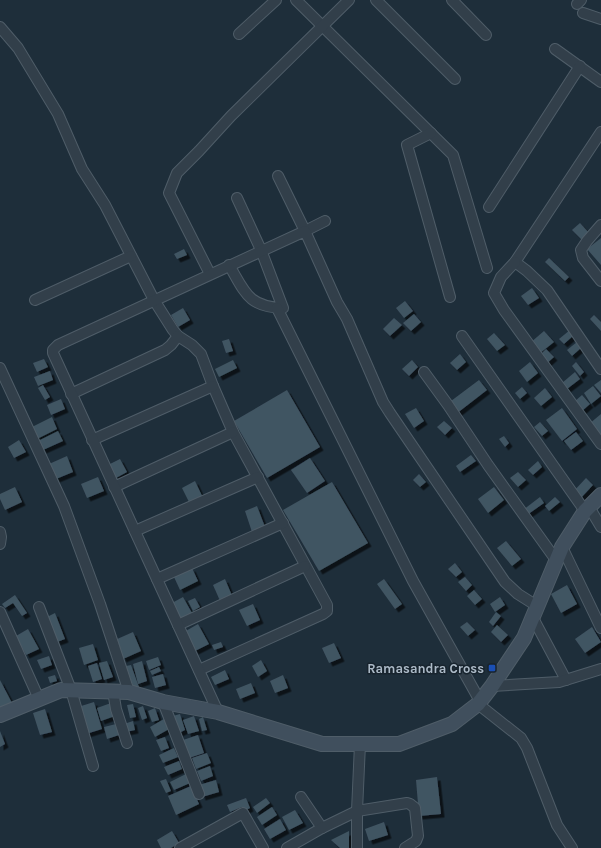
<svg xmlns="http://www.w3.org/2000/svg" width="601" height="848" viewBox="0 0 601 848" font-family="Karla,sans-serif">
<style>
.building{fill:#415462;filter:url(#shadow)}
.lines{fill:none;stroke-linecap:round;stroke-linejoin:round}
.minor-casing{stroke:#4f5d68;stroke-width:12}
.secondary-casing{stroke:#4f5d68;stroke-width:16}
.minor{stroke:#323f4a;stroke-width:10}
.secondary{stroke:#404f5d;stroke-width:14}
.transit-dot{fill:#1a4fb4;stroke:#18242e;stroke-width:1.5}
.labels{text-anchor:middle;stroke-width:3;stroke-linejoin:round;paint-order:stroke}
.poi-label{font-size:13px;font-weight:bold;fill:#acbac7;stroke:#18242e;text-anchor:end}
</style>
<defs>
<filter id="shadow"><feDropShadow dx="3.5" dy="3.5" stdDeviation="0" flood-color="#0009"/></filter>
</defs>
<rect width="100%" height="100%" fill="#1e2e3a"/>
<g class="building">
<polygon points="580,223 589,233 582,240 572,230"/>
<polygon points="601,238 601,265 587,249"/>
<polygon points="184,249 187,255 177,259 174,254"/>
<polygon points="549,258 569,277 565,281 545,262"/>
<polygon points="532,288 539,298 528,305 521,296"/>
<polygon points="405,301 413,311 404,318 396,308"/>
<polygon points="183,308 190,320 178,327 171,315"/>
<polygon points="414,314 421,322 411,331 403,323"/>
<polygon points="594,315 601,322 601,331 590,319"/>
<polygon points="394,318 402,325 390,336 383,329"/>
<polygon points="570,330 574,335 564,344 559,339"/>
<polygon points="544,331 554,342 539,354 530,343"/>
<polygon points="494,333 505,345 497,351 487,339"/>
<polygon points="229,339 233,351 226,353 222,341"/>
<polygon points="577,342 582,347 572,356 567,350"/>
<polygon points="546,349 554,357 546,364 539,356"/>
<polygon points="460,354 466,362 457,370 450,363"/>
<polygon points="44,359 48,367 37,372 33,363"/>
<polygon points="233,360 237,368 219,377 215,369"/>
<polygon points="412,360 418,367 409,376 402,369"/>
<polygon points="530,362 538,373 527,382 519,371"/>
<polygon points="576,362 584,372 580,376 572,366"/>
<polygon points="50,371 53,380 38,386 34,377"/>
<polygon points="575,372 580,379 567,389 562,383"/>
<polygon points="479,380 487,390 456,414 447,404"/>
<polygon points="601,380 601,393 594,385"/>
<polygon points="43,385 50,397 45,400 38,388"/>
<polygon points="593,386 601,396 591,404 584,393"/>
<polygon points="522,387 527,393 520,399 515,393"/>
<polygon points="545,388 552,397 541,406 534,398"/>
<polygon points="287,390 320,447 267,478 234,421"/>
<polygon points="582,395 590,404 582,411 574,402"/>
<polygon points="61,399 65,409 51,415 47,405"/>
<polygon points="416,408 424,421 414,428 405,414"/>
<polygon points="562,408 577,429 562,441 546,420"/>
<polygon points="601,414 601,434 598,436 589,424"/>
<polygon points="52,417 57,429 37,439 32,427"/>
<polygon points="444,421 452,428 445,435 437,427"/>
<polygon points="540,422 548,431 542,436 534,427"/>
<polygon points="58,431 63,441 43,450 38,441"/>
<polygon points="576,432 583,441 571,450 564,441"/>
<polygon points="504,436 509,443 505,447 499,439"/>
<polygon points="19,440 26,452 14,458 8,447"/>
<polygon points="471,455 476,461 460,472 456,466"/>
<polygon points="67,456 73,472 56,479 49,464"/>
<polygon points="310,458 325,481 307,493 291,470"/>
<polygon points="120,459 127,472 116,478 108,465"/>
<polygon points="538,461 542,467 533,475 528,470"/>
<polygon points="518,472 526,480 518,487 510,478"/>
<polygon points="419,474 426,482 420,487 413,480"/>
<polygon points="98,477 104,491 87,498 81,484"/>
<polygon points="586,478 593,485 580,499 573,492"/>
<polygon points="195,481 204,500 191,506 182,488"/>
<polygon points="332,482 368,543 319,571 283,510"/>
<polygon points="15,487 22,502 5,510 0,499 0,494"/>
<polygon points="494,487 504,500 488,513 478,499"/>
<polygon points="540,497 544,503 527,515 523,510"/>
<polygon points="555,497 560,502 549,511 545,506"/>
<polygon points="257,506 265,527 252,532 245,511"/>
<polygon points="506,541 521,559 512,566 497,548"/>
<polygon points="455,563 462,572 456,577 448,569"/>
<polygon points="192,568 198,581 180,590 174,577"/>
<polygon points="465,577 472,585 466,591 458,582"/>
<polygon points="225,579 233,598 221,603 213,585"/>
<polygon points="384,579 402,604 395,609 377,584"/>
<polygon points="567,585 577,604 561,613 551,594"/>
<polygon points="474,590 482,599 475,605 467,596"/>
<polygon points="15,595 27,613 22,616 13,603 5,608 2,604"/>
<polygon points="183,597 192,613 181,619 172,603"/>
<polygon points="500,597 505,605 495,612 490,604"/>
<polygon points="195,598 200,607 193,611 188,601"/>
<polygon points="253,604 260,620 247,626 239,610"/>
<polygon points="496,612 501,616 493,626 489,622"/>
<polygon points="55,613 65,639 57,642 47,617"/>
<polygon points="467,622 475,630 468,636 460,627"/>
<polygon points="198,624 209,644 195,651 184,632"/>
<polygon points="497,625 508,635 501,642 491,632"/>
<polygon points="592,627 601,642 585,653 575,639"/>
<polygon points="28,629 39,649 26,655 16,636"/>
<polygon points="133,632 141,651 123,659 115,640"/>
<polygon points="221,642 223,647 214,650 212,645"/>
<polygon points="334,643 341,658 329,663 322,648"/>
<polygon points="93,644 98,660 84,665 79,648"/>
<polygon points="49,656 52,665 41,669 37,660"/>
<polygon points="158,657 161,665 149,670 146,661"/>
<polygon points="261,660 267,671 258,677 252,666"/>
<polygon points="107,661 113,677 104,680 99,663"/>
<polygon points="142,661 147,681 138,684 133,664"/>
<polygon points="97,663 102,679 93,682 88,666"/>
<polygon points="131,665 139,687 134,689 126,666"/>
<polygon points="159,667 161,671 152,675 150,671"/>
<polygon points="225,670 229,679 215,685 211,677"/>
<polygon points="163,674 166,685 155,688 152,677"/>
<polygon points="55,675 57,681 50,683 48,677"/>
<polygon points="283,675 288,688 275,693 270,681"/>
<polygon points="0,680 12,703 0,709"/>
<polygon points="251,683 255,693 240,699 236,689"/>
<polygon points="94,702 102,729 86,734 78,707"/>
<polygon points="111,703 115,716 101,721 97,708"/>
<polygon points="133,704 136,717 130,718 127,705"/>
<polygon points="143,706 147,718 142,720 138,708"/>
<polygon points="155,708 159,720 152,722 148,711"/>
<polygon points="45,709 52,732 40,735 33,713"/>
<polygon points="180,714 185,730 179,733 173,716"/>
<polygon points="194,716 199,731 188,734 183,720"/>
<polygon points="203,717 207,730 202,731 199,719"/>
<polygon points="164,719 169,729 155,737 150,727"/>
<polygon points="133,721 135,730 126,732 124,724"/>
<polygon points="116,724 119,735 107,739 104,727"/>
<polygon points="0,731 5,744 0,747"/>
<polygon points="198,735 204,753 189,758 183,740"/>
<polygon points="165,737 169,748 161,751 156,740"/>
<polygon points="174,748 178,757 163,763 159,755"/>
<polygon points="207,753 211,763 196,769 192,758"/>
<polygon points="179,761 182,769 168,775 164,767"/>
<polygon points="210,766 213,776 201,781 197,771"/>
<polygon points="186,774 190,783 174,790 170,782"/>
<polygon points="437,777 441,814 419,816 416,780"/>
<polygon points="166,779 171,791 166,793 160,781"/>
<polygon points="216,780 219,792 202,797 199,785"/>
<polygon points="191,786 199,804 176,815 168,796"/>
<polygon points="246,798 250,808 244,811 242,807 230,812 227,805"/>
<polygon points="266,798 270,803 257,813 253,807"/>
<polygon points="272,807 277,815 262,825 257,817"/>
<polygon points="295,810 303,823 289,830 282,817"/>
<polygon points="280,819 286,830 270,839 264,829"/>
<polygon points="384,822 388,835 369,841 365,829"/>
<polygon points="172,831 179,843 171,848 161,848 157,840"/>
<polygon points="349,831 349,848 340,848 331,840"/>
</g>
<g class="lines">
<g class="minor-casing">
<g id="minor">
<polyline points="296,0 453,155 487,268"/>
<polyline points="376,0 455,79"/>
<polyline points="452,0 486,35"/>
<polyline points="577,4 581,0"/>
<polyline points="583,13 601,19"/>
<polyline points="0,27 18,48 58,114 82,169 105,205 154,300 173,330 178,336 192,345 201,354 213,386 233,432 327,605 327,611 323,614 199,670"/>
<polyline points="239,34 276,0"/>
<polyline points="555,49 601,82"/>
<polyline points="601,132 515,262 527,271 547,290 601,369"/>
<polyline points="431,133 407,145 450,297"/>
<polyline points="278,176 305,231 325,221"/>
<polyline points="489,207 580,66"/>
<polyline points="601,225 587,241 581,250 583,258 601,281"/>
<polyline points="515,262 501,277 494,293 504,310 601,444"/>
<path d="M 229,265 C 245,292 248,307 283,308 L 261,250 L 237,198"/>
<polyline points="210,274 169,193 177,173 199,151 231,116 349,0"/>
<polyline points="35,300 131,256"/>
<polyline points="277,308 413,581 480,701"/>
<polyline points="462,336 585,511"/>
<polyline points="0,368 64,506 100,604 129,692"/>
<polyline points="424,372 448,405 488,465 556,560"/>
<polyline points="71,394 165,350 171,345 178,336"/>
<polyline points="92,440 213,386"/>
<polyline points="114,487 233,432"/>
<polyline points="589,507 601,527"/>
<polyline points="135,531 258,477"/>
<polyline points="0,532 1,537 0,544"/>
<polyline points="562,547 601,628"/>
<polyline points="157,579 283,523"/>
<polyline points="39,607 71,690 93,766"/>
<polyline points="0,612 39,699"/>
<polyline points="533,618 566,680"/>
<polyline points="178,625 305,566"/>
<polyline points="492,686 559,682 601,669"/>
<polyline points="113,691 116,709 127,743"/>
<polyline points="163,702 199,794"/>
<polyline points="478,704 521,738 527,748 557,825 572,848"/>
<polyline points="218,712 53,353 53,350 58,345 305,231 337,302 347,319 383,402 390,413 505,582 518,594 537,606"/>
<polyline points="301,797 322,828"/>
<polyline points="180,848 243,813 263,848"/>
<polyline points="287,848 322,828 357,811 407,803 410,804 415,808 418,836 416,841 405,848"/>
<polyline points="357,848 357,811 360,744"/>
</g>
</g>
<g class="secondary-casing">
<polyline id="secondary" points="0,715 61,690 129,692 163,702 218,712 322,744 399,744 452,724 478,704 492,686 524,638 562,547 585,511 601,495"/>
</g>
<use href="#minor" class="minor"/>
<use href="#secondary" class="secondary"/>
</g>
<rect class="transit-dot" x="488" y="664" width="8" height="8" rx="2"/>
<g class="labels">
<g class="poi-label">
<text x="484" y="673">Ramasandra Cross</text>
</g>
</g>
</svg>
